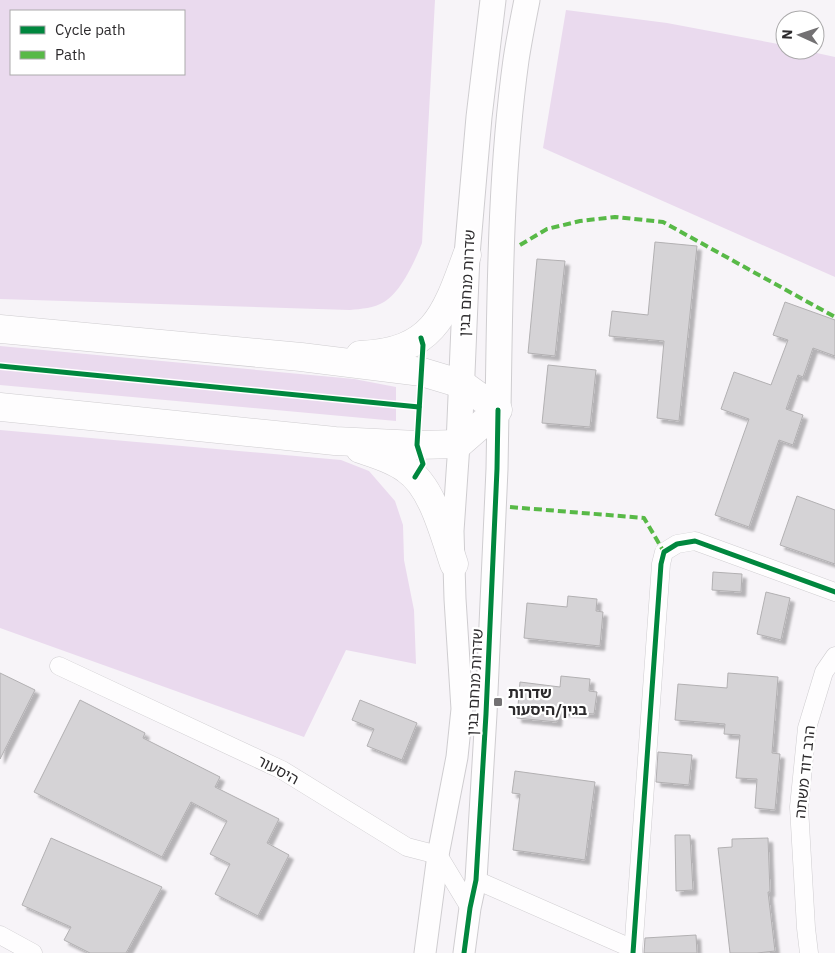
<svg xmlns="http://www.w3.org/2000/svg" width="835" height="953" viewBox="0 0 835 953" font-family="'IBM Plex Sans','Noto Sans Hebrew',sans-serif">
<style>
.green{fill:#eadaee;fill-rule:evenodd}
.building{fill:#d5d3d6;stroke:#b2b0b2;filter:url(#shadow)}
.lines{fill:none;stroke-linecap:round;stroke-linejoin:round}
.minor-casing{stroke:#cfcdd0;stroke-width:19}
.tertiary-casing{stroke:#cfcdd0;stroke-width:23}
.secondary-casing{stroke:#cfcdd0;stroke-width:27}
.motorway-casing{stroke:#cfcdd0;stroke-width:29}
.minor{stroke:#fefdfe;stroke-width:18}
.tertiary{stroke:#fefdfe;stroke-width:21}
.secondary{stroke:#fefdfe;stroke-width:25}
.motorway{stroke:#fefdfe;stroke-width:28}
.quiet{stroke:#58b947;stroke-width:4;stroke-dasharray:8 4;stroke-linecap:butt}
.cycleway-casing{stroke:#fff;stroke-width:8}
.cycleway{stroke:#00873e;stroke-width:5}
.poi-dot{fill:#737173;stroke:#fff;stroke-width:2}
.labels{text-anchor:middle;stroke-width:4.5;stroke-linejoin:round;paint-order:stroke}
.street-label{font-size:15px;fill:#2c2a2c;stroke:#fff}
.poi-label{font-size:15px;font-weight:bold;fill:#2c2a2c;stroke:#fff;text-anchor:start}
</style>
<defs>
<filter id="shadow"><feDropShadow dx="4.5" dy="4.5" stdDeviation="1" flood-color="#0004"/></filter>
</defs>
<rect width="100%" height="100%" fill="#f7f4f8"/>
<g class="green">
<path d="M 0,0 L 435,0 L 422,243 C 415,261 401,292 384,302 C 374,308 361,309 350,310 L 0,299 ZM 184,11 L 184,74 L 11,74 L 11,11 Z"/>
<polygon points="566,10 667,23 778,44 785,46 785,50 803,50 835,57 835,277 543,148"/>
<polygon points="0,346 354,379 396,387 396,421 0,385"/>
<polygon points="0,430 341,460 369,471 395,501 403,525 404,560 414,610 416,664 346,650 304,737 0,628"/>
</g>
<g class="building">
<polygon points="655,242 697,246 679,421 657,418 664,341 609,336 612,311 648,315"/>
<polygon points="537,259 565,261 555,356 528,353"/>
<polygon points="785,302 835,320 835,356 813,348 803,377 798,375 786,409 803,415 793,445 779,440 749,527 715,515 749,419 721,409 734,372 771,385 788,340 773,335"/>
<polygon points="548,365 596,370 590,427 542,423"/>
<polygon points="797,496 835,510 835,564 780,545"/>
<polygon points="713,572 742,574 741,592 712,590"/>
<polygon points="766,592 790,598 781,640 757,634"/>
<polygon points="568,596 597,599 596,611 603,612 600,646 524,638 527,603 567,607"/>
<polygon points="0,673 35,690 0,759"/>
<polygon points="728,673 778,677 772,753 780,754 775,810 755,808 757,779 736,778 740,735 724,734 725,724 675,720 678,684 727,688"/>
<polygon points="561,676 590,679 589,691 597,692 594,714 558,711 557,722 517,718 520,682 560,687"/>
<polygon points="80,700 145,733 143,738 220,777 215,787 279,819 267,843 289,855 258,916 215,894 230,864 210,854 227,821 191,802 162,857 34,792"/>
<polygon points="360,700 417,723 402,760 367,746 374,729 352,720"/>
<polygon points="658,752 692,755 689,785 656,782"/>
<polygon points="515,771 595,782 585,860 513,850 520,794 512,793"/>
<polygon points="675,835 690,835 693,890 676,891"/>
<polygon points="51,838 162,887 126,953 90,953 64,940 71,927 22,905"/>
<polygon points="768,838 770,892 768,892 775,951 757,953 730,953 718,848 732,847 732,839"/>
<polygon points="696,935 697,953 644,953 645,938"/>
</g>
<g class="lines">
<g class="minor-casing">
<g id="minor">
<polyline points="59,666 282,770 407,847 438,855 470,908"/>
<polyline points="476,880 633,949"/>
<polyline points="0,935 33,953"/>
<polyline points="633,953 661,564 664,552 677,544 695,541 835,592"/>
<polyline points="809,953 806,928 799,807 807,728 824,672 835,656"/>
</g>
</g>
<g class="tertiary-casing">
<g id="tertiary">
<polyline points="425,953 438,855 457,757 462,709 455,599 453,531 459,444"/>
<polyline points="464,953 470,908 476,880 486,714 497,469 498,410"/>
</g>
</g>
<g class="secondary-casing">
<g id="secondary">
<path d="M 498,410 C 500,294 500,176 516,60 C 519,40 523,20 527,0"/>
<polyline points="459,444 467,255 479,117 493,0"/>
</g>
</g>
<g class="motorway-casing">
<g id="motorway">
<polyline points="0,329 301,357 422,372 462,384 498,410 459,444 417,445 335,441 0,407"/>
<path d="M 360,355 C 433,352 445,316 467,255"/>
<path d="M 360,449 C 375,454 393,459 406,469 C 433,487 444,535 454,564"/>
</g>
</g>
<use href="#minor" class="minor"/>
<use href="#tertiary" class="tertiary"/>
<use href="#secondary" class="secondary"/>
<use href="#motorway" class="motorway"/>
<g class="quiet">
<polyline points="520,245 547,229 580,221 615,217 663,222 835,317"/>
<polyline points="510,507 644,518 664,552"/>
</g>
<g class="cycleway-casing">
<g id="cycleway">
<polyline points="0,366 419,407"/>
<polyline points="415,477 423,464 417,445 423,345 421,338"/>
<polyline points="464,953 470,908 476,880 486,714 497,469 498,410"/>
<polyline points="633,953 661,564 664,552 677,544 695,541 835,592"/>
</g>
</g>
<use href="#cycleway" class="cycleway"/>
</g>
<rect class="poi-dot" x="493" y="697" width="10" height="10" rx="2.5"/>
<g class="labels">
<g class="street-label">
<text transform="translate(467 283) rotate(-87)" y="5">שדרות מנחם בגין</text>
<text transform="translate(475 682) rotate(-87)" y="5">שדרות מנחם בגין</text>
<text transform="translate(278 770) rotate(28)" y="5">היסעור</text>
<text transform="translate(805 772) rotate(-84)" y="5">הרב דוד משתה</text>
</g>
<g class="poi-label">
<text x="508" y="698">שדרות<tspan x="508" dy="17">בגין/היסעור</tspan></text>
</g>
</g>
<rect x="10" y="10" width="175" height="65" fill="#ffffff" stroke="#abaaab"/>
<rect x="20" y="26" width="25" height="8" fill="#00873e" stroke="#abaaab"/>
<text x="55" y="35" font-size="15" fill="#2c2a2c">Cycle path</text>
<rect x="20" y="51" width="25" height="8" fill="#58b947" stroke="#abaaab"/>
<text x="55" y="60" font-size="15" fill="#2c2a2c">Path</text>
<g transform="translate(800 35) rotate(273)"><circle r="24" fill="#ffffff" stroke="#abaaab"/>
<path d="M0-4L9 19L0 12L-9 19Z" fill="#737173"/>
<text y="-8" font-size="14" font-weight="bold" text-anchor="middle" fill="#2c2a2c">N</text>
</g>
</svg>
